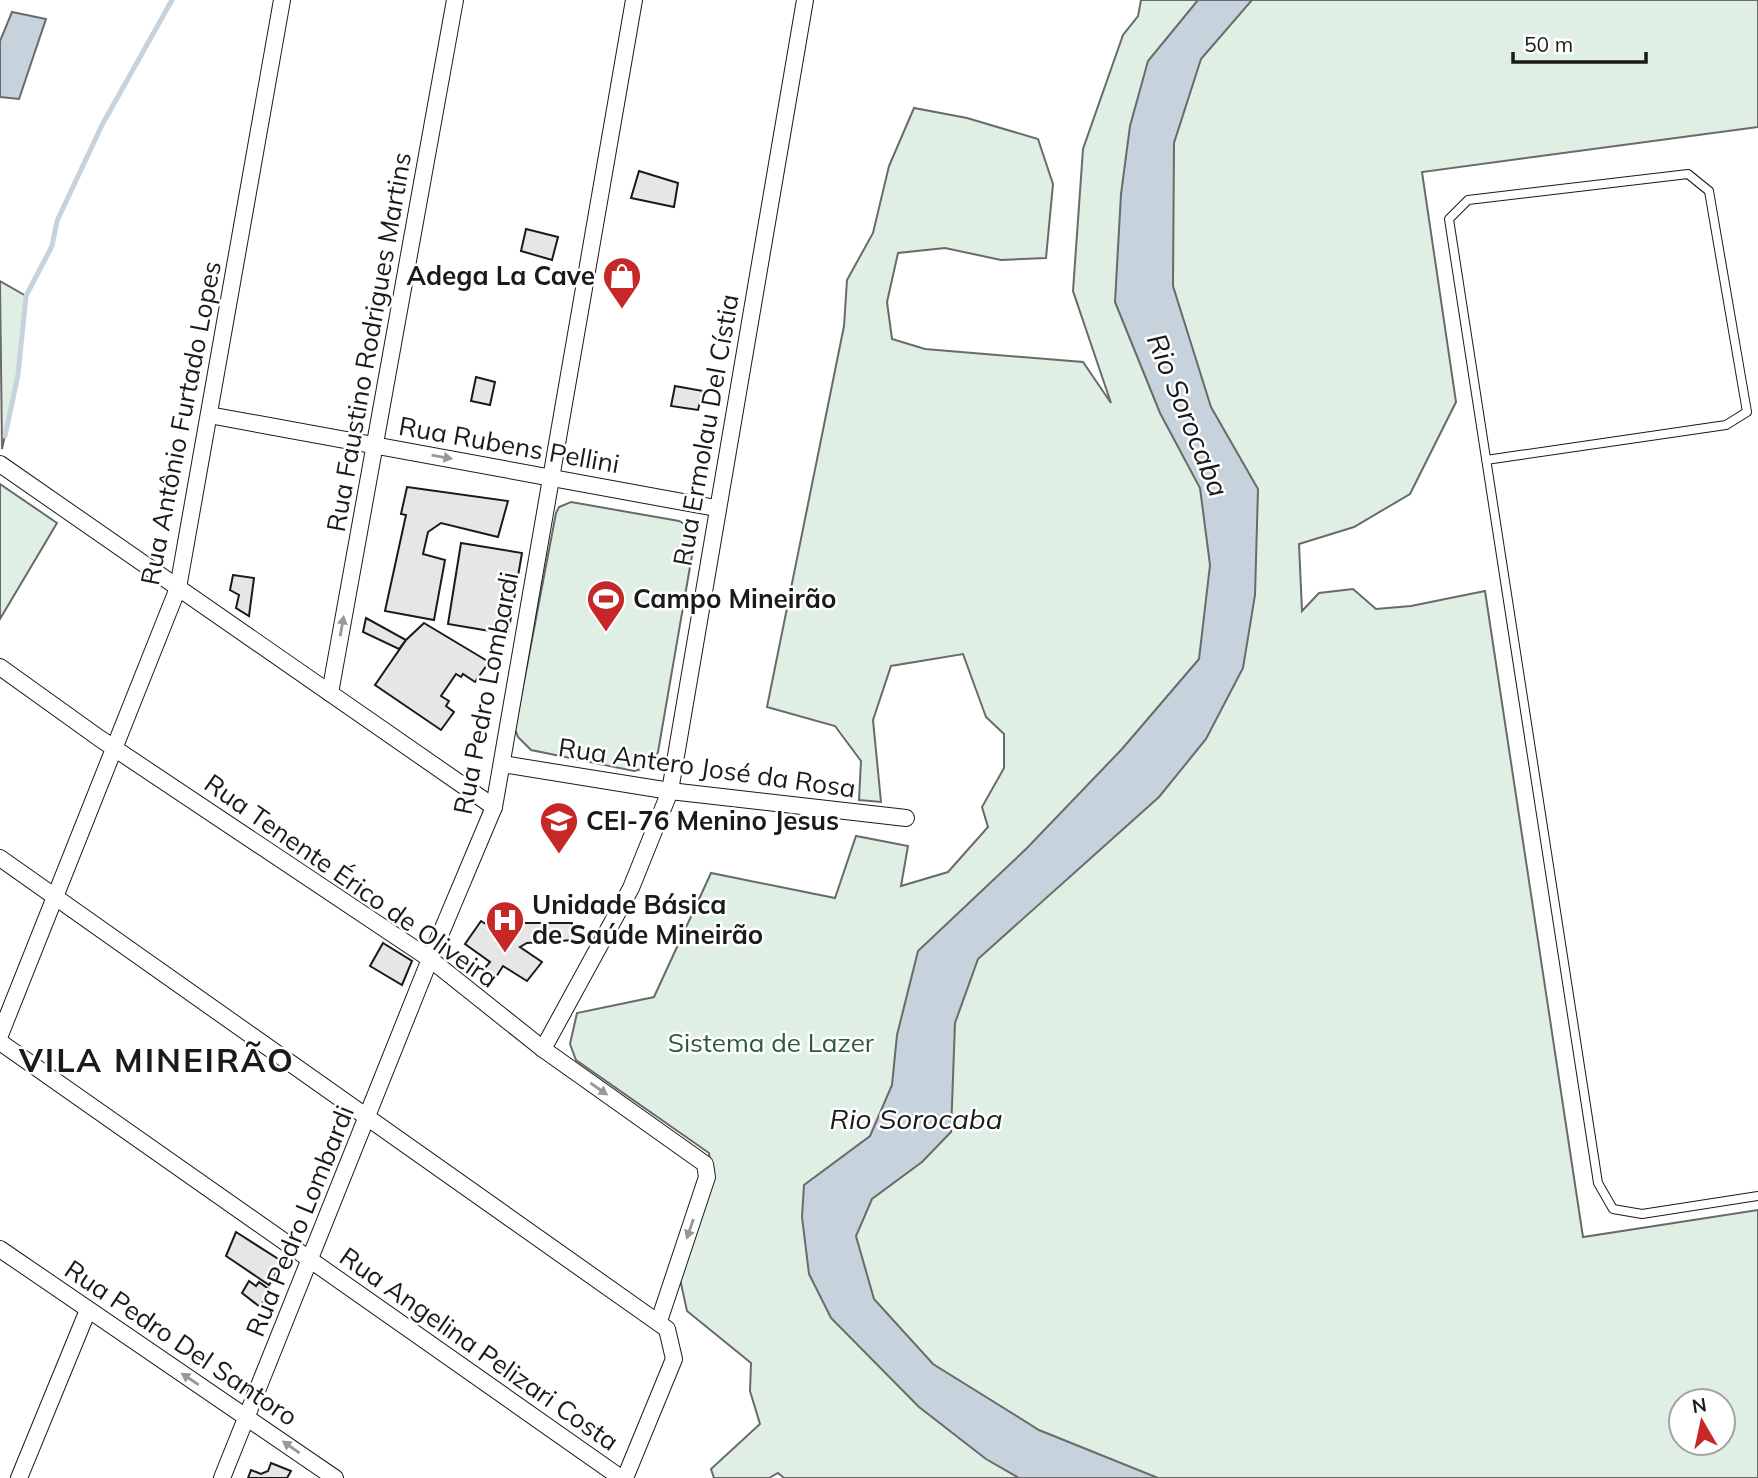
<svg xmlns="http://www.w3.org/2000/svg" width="1758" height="1478" viewBox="0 0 1758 1478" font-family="Mulish,sans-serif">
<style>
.green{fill:#e0efe3;stroke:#6a6a6a;stroke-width:2;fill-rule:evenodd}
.water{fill:#c6d2dc;stroke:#6a6a6a;stroke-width:2}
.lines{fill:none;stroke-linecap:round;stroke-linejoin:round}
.stream{stroke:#c6d2dc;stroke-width:5}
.building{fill:#e6e6e6;stroke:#1a1a1a;stroke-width:2}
.service-casing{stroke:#1a1a1a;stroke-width:10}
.minor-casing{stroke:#1a1a1a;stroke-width:18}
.service{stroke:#fff;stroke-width:8}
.minor{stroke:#fff;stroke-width:16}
.oneway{fill:#989898}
.labels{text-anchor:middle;stroke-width:5;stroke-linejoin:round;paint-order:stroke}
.poi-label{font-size:26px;font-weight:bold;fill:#1a1a1a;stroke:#fff;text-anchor:start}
.street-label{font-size:26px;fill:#1a1a1a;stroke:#fff}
.park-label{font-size:26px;fill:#2b5a34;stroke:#fff}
.water-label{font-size:28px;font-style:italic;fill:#1a1a1a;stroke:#fff}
.district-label{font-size:33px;font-weight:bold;letter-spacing:2px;fill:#1a1a1a;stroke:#fff}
</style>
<rect width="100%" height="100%" fill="#fff"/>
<g class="green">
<path d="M 1141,0 L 1758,0 L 1758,127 L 1422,172 L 1456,402 L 1410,494 L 1354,527 L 1299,544 L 1302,611 L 1319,593 L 1353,589 L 1376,609 L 1411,606 L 1485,591 L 1583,1237 L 1758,1210 L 1758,1478 L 784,1478 L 778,1473 L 769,1478 L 714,1478 L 711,1469 L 760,1424 L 750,1391 L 751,1363 L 687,1311 L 680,1279 L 712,1175 L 709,1153 L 576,1060 L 570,1044 L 577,1013 L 654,997 L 711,873 L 835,898 L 856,836 L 908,846 L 901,886 L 948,872 L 988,827 L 982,807 L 1004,768 L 1004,734 L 986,717 L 963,654 L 891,666 L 873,720 L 881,802 L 859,800 L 861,761 L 835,726 L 767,707 L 844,326 L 847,280 L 873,233 L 889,166 L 914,108 L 967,118 L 1038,139 L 1053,184 L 1046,258 L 1001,260 L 945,248 L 898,253 L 887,302 L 892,339 L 925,349 L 1083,362 L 1111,403 L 1073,291 L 1083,149 L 1123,35 L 1138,16 ZM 1681,1401 L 1723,1401 L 1723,1443 L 1681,1443 Z"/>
<polygon points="0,281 26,296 18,375 2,449"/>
<polygon points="0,484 57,523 0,619"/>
<path d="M 571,502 L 679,521 L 686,525 L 695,538 L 658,752 C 653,765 647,768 634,771 L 531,750 L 518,737 L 515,729 L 556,513 L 559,507 Z"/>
</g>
<g class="water">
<polygon points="1198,0 1252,0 1201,59 1174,143 1173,286 1211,407 1258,489 1255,595 1243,668 1206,739 1159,797 978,959 955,1023 951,1132 922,1162 872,1199 856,1236 874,1299 933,1364 1039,1430 1158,1478 1019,1478 986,1459 919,1407 831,1318 809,1274 802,1217 804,1185 870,1136 892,1085 897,1035 918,951 1027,848 1122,749 1199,659 1210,565 1200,488 1160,413 1115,302 1121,194 1130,126 1148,61"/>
<polygon points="12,12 46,19 19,99 0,97 0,41"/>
</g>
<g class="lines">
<polyline class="stream" points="5,436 18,375 26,296 52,246 57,221 102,125 172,0"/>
</g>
<g class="building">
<polygon points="639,171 678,183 674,207 631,198"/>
<polygon points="526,229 558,237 552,260 521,251"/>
<polygon points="476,377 495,382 490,405 471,401"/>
<polygon points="675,386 703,391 698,410 671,406"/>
<polygon points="407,487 508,501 498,537 441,523 428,532 423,554 445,560 434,620 385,611 406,515 401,514"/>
<polygon points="461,543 522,553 508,634 448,624"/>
<polygon points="233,575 254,578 249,616 236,608 239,595 230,590"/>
<polygon points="366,618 406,640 399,649 363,632"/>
<polygon points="424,623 489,662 475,682 463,674 461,677 456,674 441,696 449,701 446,706 454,712 441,730 375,685 406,640"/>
<polygon points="481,921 511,940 514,923 572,923 574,940 527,943 520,947 542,962 527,981 503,966 496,977 484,969 490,962 465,944"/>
<polygon points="383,943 412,961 402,985 370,966"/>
<polygon points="236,1232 283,1262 269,1285 226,1256"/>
<polygon points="249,1281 256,1286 259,1282 270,1290 260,1307 242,1293"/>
<polygon points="271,1463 291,1471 287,1478 248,1478 251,1470 261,1474 268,1471"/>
</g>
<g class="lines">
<g class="service-casing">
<polyline id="service" points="1486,460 1726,425 1747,412 1709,191 1688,174 1468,200 1449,219 1598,1183 1613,1209 1642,1214 1758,1196"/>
</g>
<g class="minor-casing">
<g id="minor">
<polyline points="209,415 716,508"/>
<polyline points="0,464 494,807"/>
<polyline points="0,667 99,738 430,959 543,1049 705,1164 707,1177 659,1321"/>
<polyline points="330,693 455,0"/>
<polyline points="502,764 670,791 906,818"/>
<polyline points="0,858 667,1329 674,1359 625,1478"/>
<polyline points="0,1035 178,588 282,0"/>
<polyline points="0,1042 621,1478"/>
<polyline points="543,1049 631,888 670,791 805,0"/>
<polyline points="0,1249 335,1478"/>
<polyline points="19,1478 88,1310"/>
<polyline points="222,1478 430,959 494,807 634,0"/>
</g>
</g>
<use href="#service" class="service"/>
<use href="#minor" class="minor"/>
</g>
<defs><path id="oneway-solid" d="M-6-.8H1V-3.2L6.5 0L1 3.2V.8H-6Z" transform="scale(1.75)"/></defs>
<g class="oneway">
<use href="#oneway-solid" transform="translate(442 457) rotate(10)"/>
<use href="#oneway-solid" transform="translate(342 626) rotate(-80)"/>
<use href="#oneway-solid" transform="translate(599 1089) rotate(35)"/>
<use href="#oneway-solid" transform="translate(690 1229) rotate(109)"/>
<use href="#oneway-solid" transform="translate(190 1379) rotate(-146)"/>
<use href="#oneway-solid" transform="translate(291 1447) rotate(-145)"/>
</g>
<defs>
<g id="shop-pin" transform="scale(2.0125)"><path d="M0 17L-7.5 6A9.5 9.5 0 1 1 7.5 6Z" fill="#c62828" stroke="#fff"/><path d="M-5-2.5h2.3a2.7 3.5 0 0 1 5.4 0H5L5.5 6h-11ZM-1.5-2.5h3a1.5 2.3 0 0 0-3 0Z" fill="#fff"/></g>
<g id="stadium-pin" transform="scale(2.0125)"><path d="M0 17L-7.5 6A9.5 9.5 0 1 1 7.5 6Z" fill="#c62828" stroke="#fff"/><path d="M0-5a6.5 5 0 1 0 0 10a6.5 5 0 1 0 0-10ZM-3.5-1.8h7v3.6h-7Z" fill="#fff"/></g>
<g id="school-pin" transform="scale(2.0125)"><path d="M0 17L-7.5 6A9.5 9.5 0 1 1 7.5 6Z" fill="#c62828" stroke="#fff"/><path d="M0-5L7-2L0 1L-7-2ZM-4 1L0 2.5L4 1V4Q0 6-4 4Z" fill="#fff"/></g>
<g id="hospital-pin" transform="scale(2.0125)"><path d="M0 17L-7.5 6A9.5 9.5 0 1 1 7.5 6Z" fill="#c62828" stroke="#fff"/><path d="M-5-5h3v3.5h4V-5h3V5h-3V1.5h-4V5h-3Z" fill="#fff"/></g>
</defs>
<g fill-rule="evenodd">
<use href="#shop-pin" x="622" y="276"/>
<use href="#stadium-pin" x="606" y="599"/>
<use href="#school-pin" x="559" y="821"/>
<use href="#hospital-pin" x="505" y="920"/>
</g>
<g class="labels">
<g class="poi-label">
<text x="595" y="285" text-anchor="end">Adega La Cave</text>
<text x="633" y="608">Campo Mineirão</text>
<text x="586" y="830">CEI-76 Menino Jesus</text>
<text x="532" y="914">Unidade Básica<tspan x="532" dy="30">de Saúde Mineirão</tspan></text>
</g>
<g class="street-label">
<text transform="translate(369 342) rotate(-80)" y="9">Rua Faustino Rodrigues Martins</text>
<text transform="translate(181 423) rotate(-79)" y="9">Rua Antônio Furtado Lopes</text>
<text transform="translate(706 430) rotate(-80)" y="9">Rua Ermolau Del Cístia</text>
<text transform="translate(509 445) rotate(10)" y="9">Rua Rubens Pellini</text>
<text transform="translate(486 693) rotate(-79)" y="9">Rua Pedro Lombardi</text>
<text transform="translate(707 768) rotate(8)" y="9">Rua Antero José da Rosa</text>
<text transform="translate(351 881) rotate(35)" y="9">Rua Tenente Érico de Oliveira</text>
<text transform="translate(300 1221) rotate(-68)" y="9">Rua Pedro Lombardi</text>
<text transform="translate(181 1343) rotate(34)" y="9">Rua Pedro Del Santoro</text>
<text transform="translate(479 1349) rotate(35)" y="9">Rua Angelina Pelizari Costa</text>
</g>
<g class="park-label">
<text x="771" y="1052">Sistema de Lazer</text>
</g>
<g class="water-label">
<text transform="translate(1188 415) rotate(68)" y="10">Rio Sorocaba</text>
<text x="916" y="1129">Rio Sorocaba</text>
</g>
<g class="district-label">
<text x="157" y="1072">VILA MINEIRÃO</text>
</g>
</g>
<g transform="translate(1702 1422) rotate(351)"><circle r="33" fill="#ffffff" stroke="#a3a3a3" stroke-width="2"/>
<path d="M0-5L12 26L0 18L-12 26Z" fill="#c62828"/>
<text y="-10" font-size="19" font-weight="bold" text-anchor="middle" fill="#1a1a1a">N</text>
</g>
<path d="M1513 52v10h133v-10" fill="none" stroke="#1a1a1a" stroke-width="3.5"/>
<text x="1524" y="52" font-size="21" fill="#1a1a1a" stroke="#ffffff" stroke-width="5" paint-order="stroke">50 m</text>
</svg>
